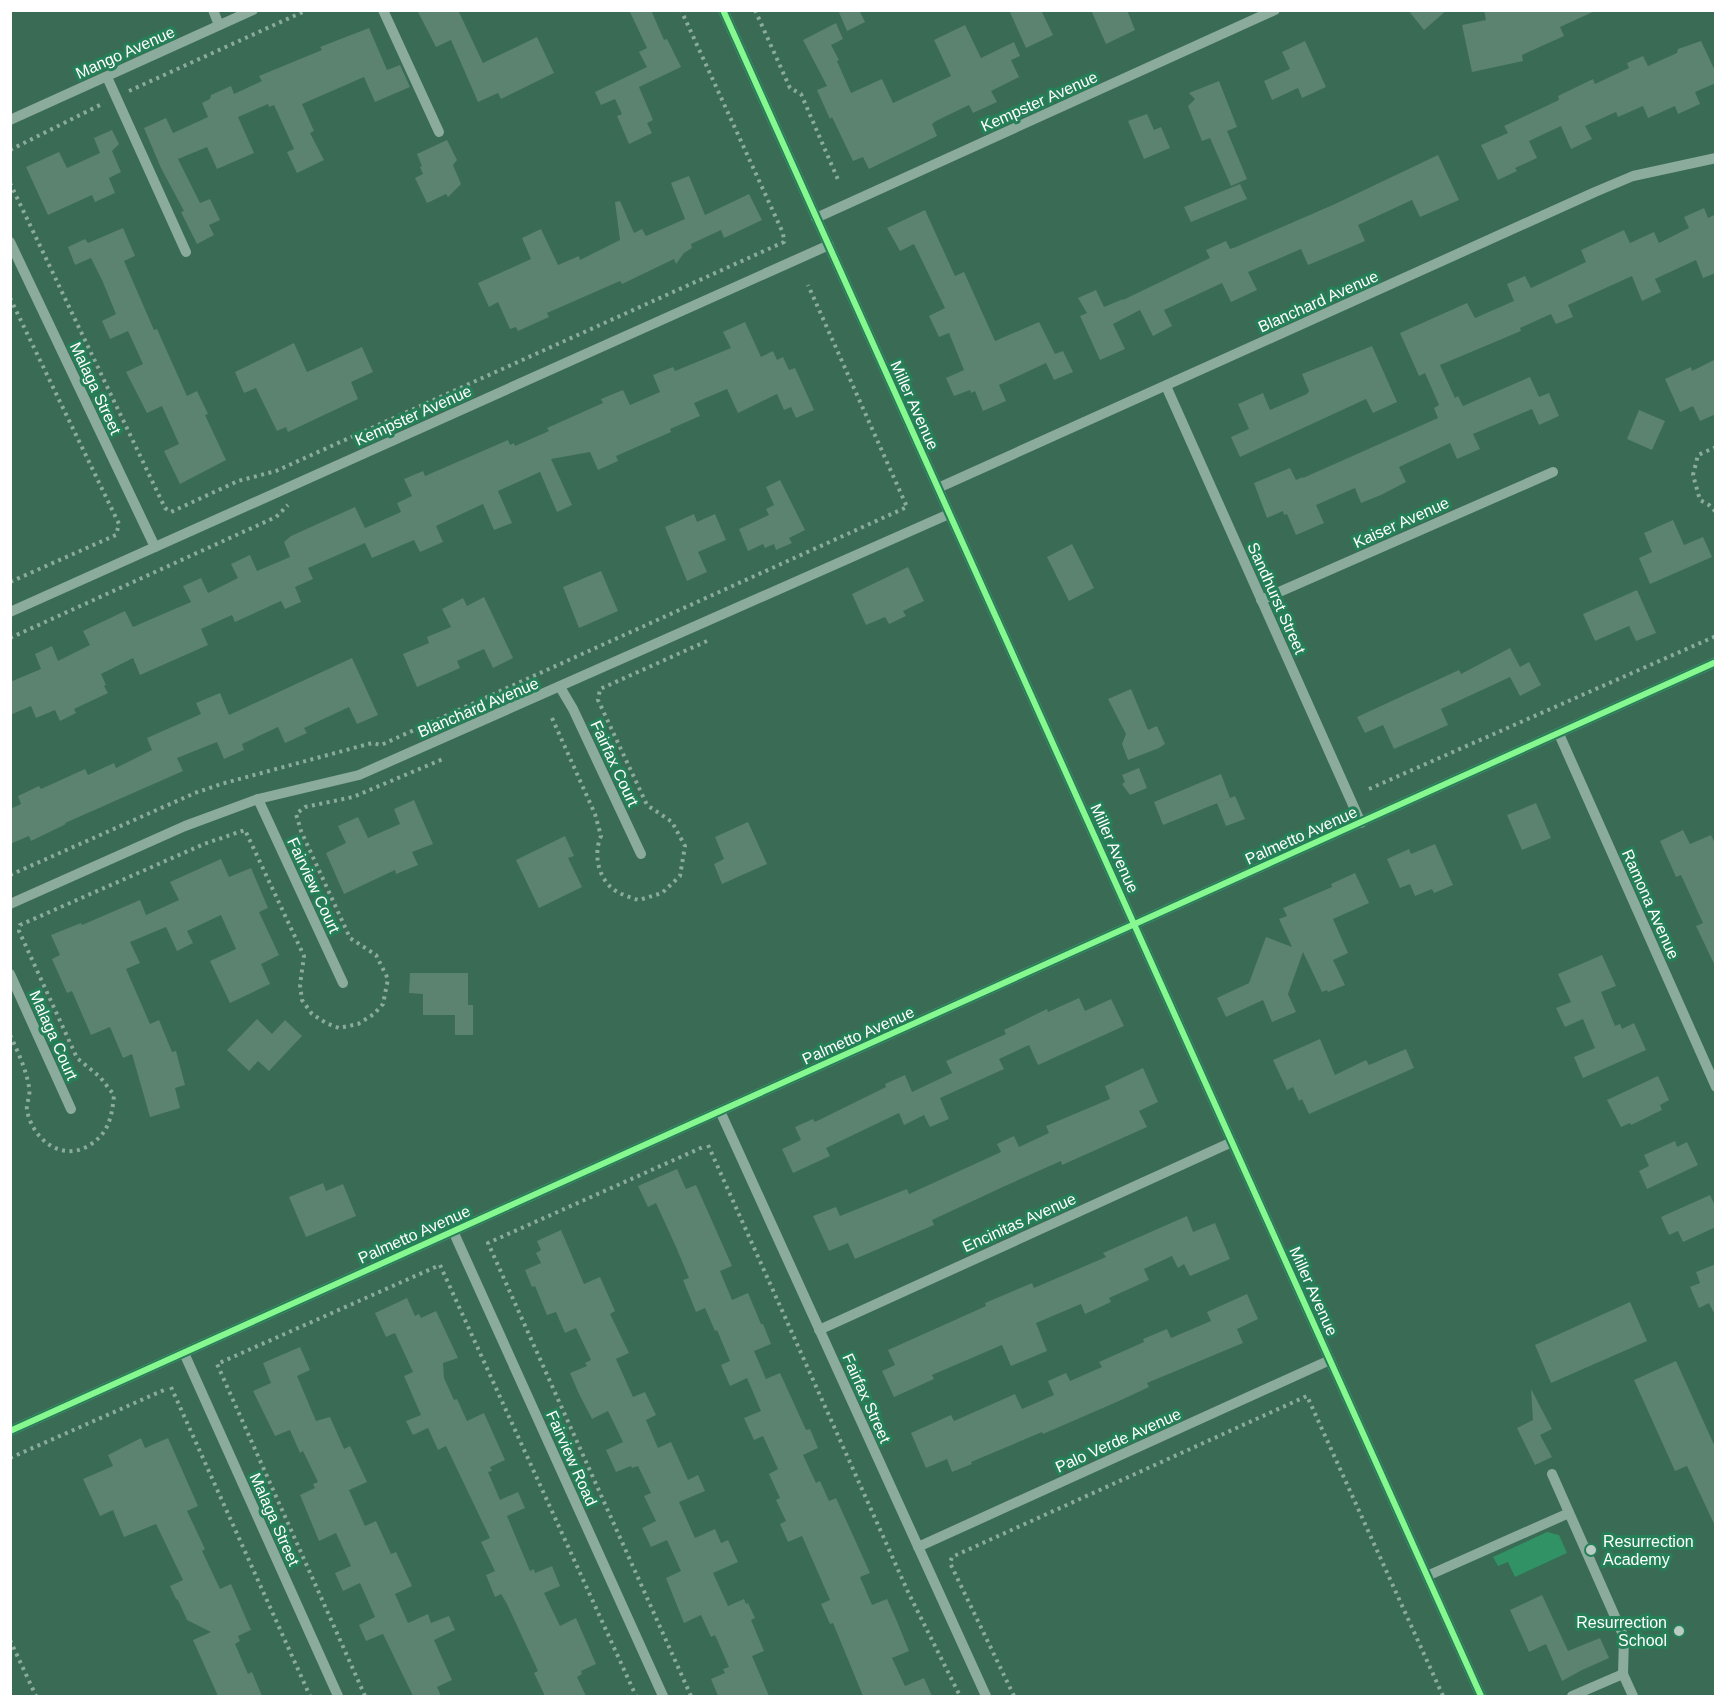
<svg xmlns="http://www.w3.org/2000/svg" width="1726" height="1707" viewBox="0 0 1726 1707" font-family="Helvetica,sans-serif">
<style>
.green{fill:#309265}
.building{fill:#5c8270}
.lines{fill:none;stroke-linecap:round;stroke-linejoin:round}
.path{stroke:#8bab9c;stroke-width:4;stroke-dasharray:3 4.5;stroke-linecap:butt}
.minor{stroke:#8bab9c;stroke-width:10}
.cycleway-casing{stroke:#258057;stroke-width:10}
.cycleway{stroke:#87f88f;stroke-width:6}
.poi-dot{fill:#bacbc4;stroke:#258057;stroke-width:2}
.labels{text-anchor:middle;stroke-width:6;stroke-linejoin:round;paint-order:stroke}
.street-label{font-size:16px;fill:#fff;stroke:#258057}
.poi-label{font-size:16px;fill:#fff;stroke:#258057;text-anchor:start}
</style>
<rect width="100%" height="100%" fill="#3a6b55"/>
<polygon class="green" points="1547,1532 1559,1535 1567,1553 1515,1577 1508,1562 1498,1566 1493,1557"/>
<g class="building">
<polygon points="417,10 458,10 483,63 537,37 554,73 501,99 498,93 478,102 451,40 436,47"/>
<polygon points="629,10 651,10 664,40 667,39 681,67 639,87 653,120 647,123 652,133 629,144 617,116 622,114 615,99 601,105 595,92 647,67 639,52 647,48"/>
<polygon points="838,10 859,10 865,22 847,31"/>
<polygon points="1009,10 1041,10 1053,35 1026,48"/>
<polygon points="1091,10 1127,10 1135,30 1106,44"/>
<polygon points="1408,10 1447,10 1424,30"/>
<polygon points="1484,10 1597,10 1560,27 1564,36 1522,55 1523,61 1472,72 1462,25 1486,20"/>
<polygon points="836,23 843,39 831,45 839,60 837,61 851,93 882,79 893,103 951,76 934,40 965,25 981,58 1014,42 1020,56 1011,60 1019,77 991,91 997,102 973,113 969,105 936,121 932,124 937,136 869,169 863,157 853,161 832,117 830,119 817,90 827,86 803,40"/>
<polygon points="369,28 387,70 400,65 410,87 375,102 364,77 302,104 314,131 310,133 324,160 297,173 287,152 294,149 274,105 269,107 268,104 238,117 254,153 217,169 207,147 178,159 200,203 210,199 220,220 209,225 214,235 197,244 181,212 184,211 161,168 144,128 166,118 173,133 208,117 202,103 210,99 211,95 231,86 234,94 262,81 259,76 322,50 320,47"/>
<polygon points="1305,41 1326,87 1302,98 1298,88 1272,100 1264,81 1290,69 1282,52"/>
<polygon points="1701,41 1716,73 1716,83 1695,92 1700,104 1678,114 1675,106 1648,118 1643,106 1618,117 1616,112 1585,126 1592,139 1571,149 1561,126 1529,141 1537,158 1515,168 1517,171 1498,180 1481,145 1508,133 1504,126 1559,100 1558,96 1593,79 1595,84 1629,68 1627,63 1643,56 1648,66 1677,53 1678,49"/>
<polygon points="1219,81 1237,127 1227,131 1247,179 1231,186 1210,138 1202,141 1188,106 1195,99 1189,93"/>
<polygon points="1147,114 1154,130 1161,127 1170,148 1144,159 1128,121"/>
<polygon points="112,130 119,144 112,151 121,172 109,178 115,193 95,202 92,195 48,215 26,167 59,152 67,168 100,153 94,138"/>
<polygon points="447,140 457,160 453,165 461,184 448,197 446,194 427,203 415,178 423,174 420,167 422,166 417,154"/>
<polygon points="1438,155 1459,200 1420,217 1412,200 1358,225 1365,241 1344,250 1308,265 1301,249 1248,272 1257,290 1231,302 1222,283 1164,310 1172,326 1153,336 1140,310 1113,324 1125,349 1100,360 1080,316 1087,313 1078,298 1096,290 1104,307 1123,299 1123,300 1210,258 1206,250 1226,241 1230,249 1236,247 1335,204"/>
<polygon points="689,176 705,215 749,194 762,220 724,238 721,230 691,244 692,248 684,253 676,264 674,259 622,284 620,281 547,313 549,317 518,331 516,327 510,329 498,302 489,307 478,283 531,259 522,238 541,229 558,265 579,256 580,260 620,240 615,202 620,201 634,233 642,229 646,236 685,219 671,183"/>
<polygon points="1240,184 1247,199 1191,222 1184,207"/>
<polygon points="1704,208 1708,218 1716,214 1716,273 1703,278 1696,260 1655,279 1661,292 1642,301 1632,276 1568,305 1573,317 1556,324 1551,314 1520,328 1521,331 1440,365 1455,398 1458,396 1463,406 1530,377 1539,397 1549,393 1559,416 1539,425 1532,409 1473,434 1480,449 1457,459 1450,443 1399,467 1406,482 1381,495 1361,503 1355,488 1316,505 1324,523 1296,535 1287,514 1284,515 1283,511 1267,518 1254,483 1290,468 1296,480 1303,477 1303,478 1438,418 1434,408 1439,405 1425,373 1419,376 1400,333 1467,303 1475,318 1514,301 1507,284 1525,276 1531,288 1561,274 1586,262 1581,250 1624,230 1630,243 1654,232 1659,243 1689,228 1684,217"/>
<polygon points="925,210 955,276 964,272 995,341 1039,322 1055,354 1063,351 1073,372 1054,380 1046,363 999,385 1006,401 983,411 975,391 971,393 970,390 954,396 946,378 964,370 949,333 939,337 929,316 945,308 914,244 900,251 887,228"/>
<polygon points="123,228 135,256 124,261 154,330 157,329 187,396 197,391 208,414 205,415 226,460 180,484 164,451 179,444 162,406 147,413 126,372 143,364 128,331 110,339 102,321 116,314 102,280 91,258 75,265 68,247 85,239 88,243"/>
<polygon points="745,322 761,357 773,351 777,360 783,357 789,370 795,368 814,410 796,418 791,407 784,410 777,394 738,413 727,389 694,403 700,416 670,429 671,432 616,456 618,461 598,470 590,452 551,459 572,505 557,512 540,472 498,491 512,523 494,530 483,504 436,526 443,542 420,552 414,540 372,558 365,543 308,568 313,579 295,587 301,602 285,609 281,601 235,622 232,615 201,629 208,645 140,675 133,658 101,674 106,685 104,686 108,693 74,709 76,713 60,721 55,710 36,718 31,706 10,715 10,682 41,669 35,654 52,646 58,661 90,645 83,631 125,611 133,627 156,617 191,602 183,586 201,578 208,593 238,578 231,564 250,555 257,571 290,557 284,542 291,536 355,507 365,528 401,512 397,503 412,496 404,479 423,471 425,476 508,440 510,445 514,443 515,446 549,431 547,428 603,403 601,399 623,390 630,405 660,392 653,375 673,367 675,371 731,348 723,332"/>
<polygon points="294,343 307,372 362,347 373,372 351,382 358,399 288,432 286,427 277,431 256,388 244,393 235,372"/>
<polygon points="1372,346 1397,402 1373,413 1366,399 1240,457 1231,437 1249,429 1238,404 1263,393 1270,410 1307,394 1309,391 1302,374"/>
<polygon points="1716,359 1716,414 1700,421 1693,406 1680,412 1665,379 1691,367 1692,371"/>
<polygon points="1639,410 1665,421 1652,450 1627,439"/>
<polygon points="780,480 805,530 789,538 792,543 776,550 774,544 765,548 763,544 748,551 739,529 769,515 766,509 774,505 766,487"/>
<polygon points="694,514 697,522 715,514 726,540 698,552 707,572 687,581 665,527"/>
<polygon points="1673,520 1684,545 1703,537 1712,557 1650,584 1639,558 1652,552 1644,533"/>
<polygon points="1072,544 1094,588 1069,601 1047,557"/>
<polygon points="908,567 924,601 903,611 906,616 889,624 885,617 866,625 852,594"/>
<polygon points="601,571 618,611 579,628 563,587"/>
<polygon points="1637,590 1656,633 1636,641 1629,626 1595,641 1583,614"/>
<polygon points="484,597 513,658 493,668 484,649 457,661 460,668 417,687 403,654 429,643 427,637 451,627 442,609 463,598 467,606"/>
<polygon points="1510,648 1520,667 1529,662 1541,685 1520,696 1510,677 1441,709 1448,725 1394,749 1383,725 1365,733 1357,717 1459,670 1461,674"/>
<polygon points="352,658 378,715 357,724 349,707 304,728 307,733 285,743 278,727 242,744 244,750 224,759 217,742 177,758 183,771 65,823 66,824 31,841 29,836 10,844 10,809 21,804 18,796 39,786 41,789 85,769 88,775 114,763 116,768 152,750 147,738 201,714 196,703 220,693 229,715"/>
<polygon points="1131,689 1148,730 1157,726 1165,744 1159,748 1128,760 1122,744 1126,734 1108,699"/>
<polygon points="1139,768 1147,788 1130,795 1122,784 1125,782 1122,775"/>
<polygon points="1221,774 1230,798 1163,825 1154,802"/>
<polygon points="1235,796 1245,819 1226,826 1217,803"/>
<polygon points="414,800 433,844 412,852 418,865 396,874 395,870 344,894 326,853 346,843 338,826 358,817 368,838 400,824 394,809"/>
<polygon points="1536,803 1551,838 1522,850 1507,815"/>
<polygon points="748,822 767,864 722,884 714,864 724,859 715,837"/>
<polygon points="1683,830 1690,844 1711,835 1716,846 1716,968 1696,926 1703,923 1681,875 1676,877 1660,841"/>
<polygon points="565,836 574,856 568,858 582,887 539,908 516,860"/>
<polygon points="1435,844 1453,885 1434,893 1432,889 1415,896 1410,884 1400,888 1387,859 1409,849 1411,854"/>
<polygon points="221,859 229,877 251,868 268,908 259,912 279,955 261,964 270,984 230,1003 210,961 236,949 221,915 187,931 193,943 177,951 166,927 130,942 140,963 126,969 150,1024 159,1020 172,1052 176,1051 185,1085 175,1088 180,1108 150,1117 132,1054 123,1058 110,1027 91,1035 72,991 67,993 52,959 60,955 51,935 81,923 82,925 140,900 146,915 179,900 170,882"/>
<polygon points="1355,873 1369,903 1333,919 1348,953 1333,960 1345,985 1328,992 1327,990 1322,992 1303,952 1288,994 1296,1012 1272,1022 1263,1000 1226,1017 1217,998 1249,983 1266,937 1292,947 1279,919 1287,916 1283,908 1332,887 1331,884"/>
<polygon points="1602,955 1616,986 1601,992 1615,1026 1620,1024 1622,1029 1634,1023 1646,1050 1583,1078 1574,1057 1595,1048 1583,1019 1565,1027 1556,1008 1571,1002 1558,974"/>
<polygon points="410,973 468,973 468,1005 473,1005 473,1035 455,1035 455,1015 423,1015 423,994 409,993"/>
<polygon points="1079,998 1085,1011 1111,999 1124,1026 1038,1065 1029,1045 999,1059 1004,1069 940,1098 949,1119 930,1127 924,1115 904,1125 899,1113 826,1148 830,1156 793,1173 782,1149 801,1140 795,1127 813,1119 815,1122 886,1087 885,1084 905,1075 912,1092 952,1073 946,1061 1006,1034 1004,1030 1047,1009 1048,1012"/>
<polygon points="257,1019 272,1034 285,1020 302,1036 269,1071 258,1061 249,1071 227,1050"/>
<polygon points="1320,1039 1335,1075 1366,1060 1369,1065 1406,1049 1414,1068 1309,1114 1302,1099 1299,1101 1293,1087 1287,1090 1273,1060"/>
<polygon points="1143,1068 1158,1102 1139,1111 1147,1127 1062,1165 1061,1161 1005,1186 932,1220 934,1225 855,1259 848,1243 829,1251 813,1216 836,1207 840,1216 907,1189 909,1194 1001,1152 997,1144 1014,1136 1019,1147 1049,1133 1046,1126 1110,1099 1105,1086"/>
<polygon points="1658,1076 1669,1100 1660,1105 1662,1110 1631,1125 1630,1123 1621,1127 1607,1100"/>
<polygon points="1675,1141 1677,1147 1687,1142 1698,1165 1647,1189 1639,1171 1649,1166 1644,1155"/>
<polygon points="677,1169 686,1189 696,1185 732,1266 720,1271 732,1300 748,1293 761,1324 763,1324 771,1344 754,1351 766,1379 780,1373 806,1430 810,1429 818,1448 803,1455 816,1483 820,1481 829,1501 836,1498 870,1573 860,1577 872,1605 887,1599 896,1619 909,1651 892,1658 905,1686 924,1678 932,1696 863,1696 833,1623 830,1624 821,1604 830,1600 802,1536 788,1542 780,1524 786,1521 776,1500 780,1498 769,1474 778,1469 763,1436 754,1440 744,1418 761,1411 747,1378 730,1386 721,1365 730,1361 717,1330 715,1331 705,1308 696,1312 683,1280 689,1278 676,1247 656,1203 648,1207 638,1186"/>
<polygon points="323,1183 326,1191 343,1184 356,1216 306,1237 289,1197"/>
<polygon points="1710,1195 1716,1208 1716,1227 1683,1242 1678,1231 1669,1235 1661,1217"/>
<polygon points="1187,1216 1193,1232 1215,1223 1230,1259 1190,1276 1184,1264 1178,1268 1172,1256 1144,1269 1149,1280 1109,1298 1111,1302 1085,1314 1081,1304 1036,1323 1047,1351 1011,1366 1002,1345 932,1375 934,1379 894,1397 882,1371 895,1365 888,1350 986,1306 985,1303 1032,1283 1034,1288 1106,1257 1103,1253"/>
<polygon points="561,1230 584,1284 600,1277 615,1311 610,1314 629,1353 616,1359 633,1397 645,1392 656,1415 646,1420 658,1448 671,1442 688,1480 698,1475 705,1491 679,1502 695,1538 715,1529 721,1543 728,1540 738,1562 713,1573 728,1606 744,1599 746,1604 748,1603 755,1618 751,1620 764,1651 752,1656 769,1696 718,1696 711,1679 725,1673 723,1669 729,1667 715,1635 711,1637 701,1615 684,1623 666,1578 681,1571 667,1540 651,1547 642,1528 656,1521 644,1496 651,1493 638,1466 632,1468 631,1466 616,1472 606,1450 623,1442 608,1411 592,1419 579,1394 570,1373 587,1366 585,1363 591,1360 576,1328 565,1333 556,1312 547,1315 535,1286 532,1287 525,1270 541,1263 536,1253 541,1250 537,1241"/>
<polygon points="1716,1264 1716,1317 1709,1303 1699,1308 1690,1287 1700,1283 1696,1272"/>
<polygon points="1247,1294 1258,1319 1237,1329 1243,1343 1147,1383 1149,1387 1119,1401 1043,1434 1042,1432 971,1462 972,1464 952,1472 947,1459 926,1468 911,1433 951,1415 954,1421 1015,1394 1022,1409 1054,1395 1048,1381 1066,1373 1070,1381 1102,1367 1099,1362 1144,1342 1143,1339 1167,1329 1171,1338 1211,1321 1207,1312"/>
<polygon points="407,1298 415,1316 419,1314 421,1318 436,1311 458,1358 443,1363 444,1378 454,1400 457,1399 467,1421 484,1413 505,1460 490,1467 492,1471 488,1472 500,1500 518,1492 525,1508 507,1516 530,1571 534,1569 535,1573 552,1566 560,1586 544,1593 560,1626 576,1618 596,1664 581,1671 582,1674 577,1677 586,1696 545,1696 534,1673 538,1671 507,1604 501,1594 495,1597 486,1575 495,1571 481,1542 490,1538 446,1446 438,1450 428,1428 413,1435 406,1421 421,1415 404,1376 413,1372 395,1333 386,1337 375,1313"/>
<polygon points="1630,1302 1647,1341 1551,1383 1535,1345"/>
<polygon points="300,1347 310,1370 297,1376 316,1421 330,1417 344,1449 350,1446 367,1482 349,1490 365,1526 376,1521 391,1554 396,1552 412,1586 395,1594 408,1623 428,1614 431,1623 449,1616 455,1630 434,1640 452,1680 437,1687 441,1696 413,1696 383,1634 366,1641 359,1625 375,1617 360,1583 343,1591 335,1573 351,1566 336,1533 319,1541 300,1495 315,1488 313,1484 318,1482 303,1451 300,1453 290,1430 275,1436 253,1391 271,1383 263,1363"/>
<polygon points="1676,1361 1716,1449 1716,1528 1687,1466 1675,1471 1634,1380"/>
<polygon points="1531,1389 1552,1429 1540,1435 1552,1457 1535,1465 1517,1428 1533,1420"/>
<polygon points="141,1438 145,1448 168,1438 198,1506 187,1511 205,1549 202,1551 220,1589 231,1584 251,1630 238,1636 240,1641 235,1644 248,1674 252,1672 262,1696 218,1696 193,1640 211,1632 187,1620 178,1600 176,1599 170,1586 183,1580 156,1524 124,1537 113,1510 100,1516 83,1479 113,1466 108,1455"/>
<polygon points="1542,1595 1568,1651 1600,1638 1609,1658 1582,1670 1562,1681 1546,1644 1529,1652 1510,1610"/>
</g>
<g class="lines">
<g class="path">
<polyline points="755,10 790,88 801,94 839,182"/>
<polyline points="129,91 307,10"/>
<polyline points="10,150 104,103"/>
<polyline points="10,183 165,508 171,512 238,481 276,471 784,242 783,233 681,10"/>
<polyline points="10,298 119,524 116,535 10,582"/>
<polyline points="1716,447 1698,455 1693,475 1700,500 1709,505 1716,512"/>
<polyline points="10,638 276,517 288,505"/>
<path d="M 552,718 L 595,814 L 601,836 C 593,854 598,880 616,891 C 623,895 631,898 639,900 L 662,893 L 680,876 L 685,846 L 672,822 L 647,805 L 598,700 L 600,689 L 707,641"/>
<polyline points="1369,789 1716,636"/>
<polyline points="10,875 195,793 221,784 372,743 381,745 907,507 808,285"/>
<path d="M 10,1035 C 18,1052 26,1069 29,1087 C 31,1095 26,1103 27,1110 C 32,1138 60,1162 88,1146 C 109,1134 112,1116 114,1095 L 100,1077 L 77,1058 L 19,931 L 20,925 L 204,844 L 245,830 L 304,956 L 300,985 L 302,1000 L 312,1014 L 326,1023 L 339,1028 L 358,1024 L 374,1014 L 383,1004 L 388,979 L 376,955 L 350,938 L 301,831 L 296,814 L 305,807 L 353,797 L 443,759"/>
<polyline points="708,1145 908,1592 960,1696"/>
<polyline points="171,1387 310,1696"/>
<polyline points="10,1458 164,1390"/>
<polyline points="10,1640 36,1696"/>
<polyline points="365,1696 217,1364 440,1265 636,1696"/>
<polyline points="691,1696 488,1243 703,1147"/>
<polyline points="1014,1696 950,1563 952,1557 1307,1396 1443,1696"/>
</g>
<g class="minor">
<polyline points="213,10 219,25"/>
<polyline points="383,10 439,132"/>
<polyline points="723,10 1481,1696"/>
<polyline points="107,77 186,252"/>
<polyline points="10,120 253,10"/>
<polyline points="816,218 1275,10"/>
<polyline points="10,242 155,547"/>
<polyline points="1166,386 1361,823"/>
<polyline points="938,488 1595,192 1633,176 1716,158"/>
<polyline points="1261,600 1553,472"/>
<polyline points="10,612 829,245"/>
<polyline points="560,687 573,709 641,854"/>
<polyline points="1559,734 1716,1087"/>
<polyline points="258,799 343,983"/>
<polyline points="10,904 185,826 258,799 359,775 949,514"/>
<polyline points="10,974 71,1109"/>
<polyline points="720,1111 986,1696"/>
<polyline points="453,1231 663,1696"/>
<polyline points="819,1330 1232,1142"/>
<polyline points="184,1353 338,1696"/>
<polyline points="10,1431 1716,662"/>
<polyline points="1552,1474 1624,1637 1623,1674"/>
<polyline points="918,1547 1330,1360"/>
<polyline points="1427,1576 1569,1513"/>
<polyline points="1572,1696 1623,1674 1633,1696"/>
</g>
<g class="cycleway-casing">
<g id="cycleway">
<polyline points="723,10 1481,1696"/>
<polyline points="10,1431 1716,662"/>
</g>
</g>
<use href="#cycleway" class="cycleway"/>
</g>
<g class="poi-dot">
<circle cx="1591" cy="1550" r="6"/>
<circle cx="1679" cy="1631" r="6"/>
</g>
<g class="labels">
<g class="street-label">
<text transform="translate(125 52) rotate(-24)" y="6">Mango Avenue</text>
<text transform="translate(1039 101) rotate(-24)" y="6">Kempster Avenue</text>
<text transform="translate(1318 301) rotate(-24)" y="6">Blanchard Avenue</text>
<text transform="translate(96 388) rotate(65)" y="6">Malaga Street</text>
<text transform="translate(915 405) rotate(66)" y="6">Miller Avenue</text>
<text transform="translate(413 415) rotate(-24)" y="6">Kempster Avenue</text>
<text transform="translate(1401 522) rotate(-24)" y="6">Kaiser Avenue</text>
<text transform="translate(1277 598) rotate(66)" y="6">Sandhurst Street</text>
<text transform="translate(478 707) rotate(-23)" y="6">Blanchard Avenue</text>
<text transform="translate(615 763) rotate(65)" y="6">Fairfax Court</text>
<text transform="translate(1301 835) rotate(-24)" y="6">Palmetto Avenue</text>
<text transform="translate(1115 848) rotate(66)" y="6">Miller Avenue</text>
<text transform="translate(314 885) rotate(65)" y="6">Fairview Court</text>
<text transform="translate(1651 904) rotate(66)" y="6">Ramona Avenue</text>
<text transform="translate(54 1035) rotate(66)" y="6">Malaga Court</text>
<text transform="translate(858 1035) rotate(-24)" y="6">Palmetto Avenue</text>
<text transform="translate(1019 1222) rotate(-24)" y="6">Encinitas Avenue</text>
<text transform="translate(414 1234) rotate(-24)" y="6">Palmetto Avenue</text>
<text transform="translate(1314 1291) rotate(66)" y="6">Miller Avenue</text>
<text transform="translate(867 1398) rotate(66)" y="6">Fairfax Street</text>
<text transform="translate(1118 1440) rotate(-24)" y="6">Palo Verde Avenue</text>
<text transform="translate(572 1458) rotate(66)" y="6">Fairview Road</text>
<text transform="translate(275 1519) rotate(66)" y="6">Malaga Street</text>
</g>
<g class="poi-label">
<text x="1603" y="1547">Resurrection<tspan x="1603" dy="18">Academy</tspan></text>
<text x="1667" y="1628" text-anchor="end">Resurrection<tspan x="1667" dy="18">School</tspan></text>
</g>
</g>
<rect width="1726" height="1707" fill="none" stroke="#ffffff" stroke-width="24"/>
</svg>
